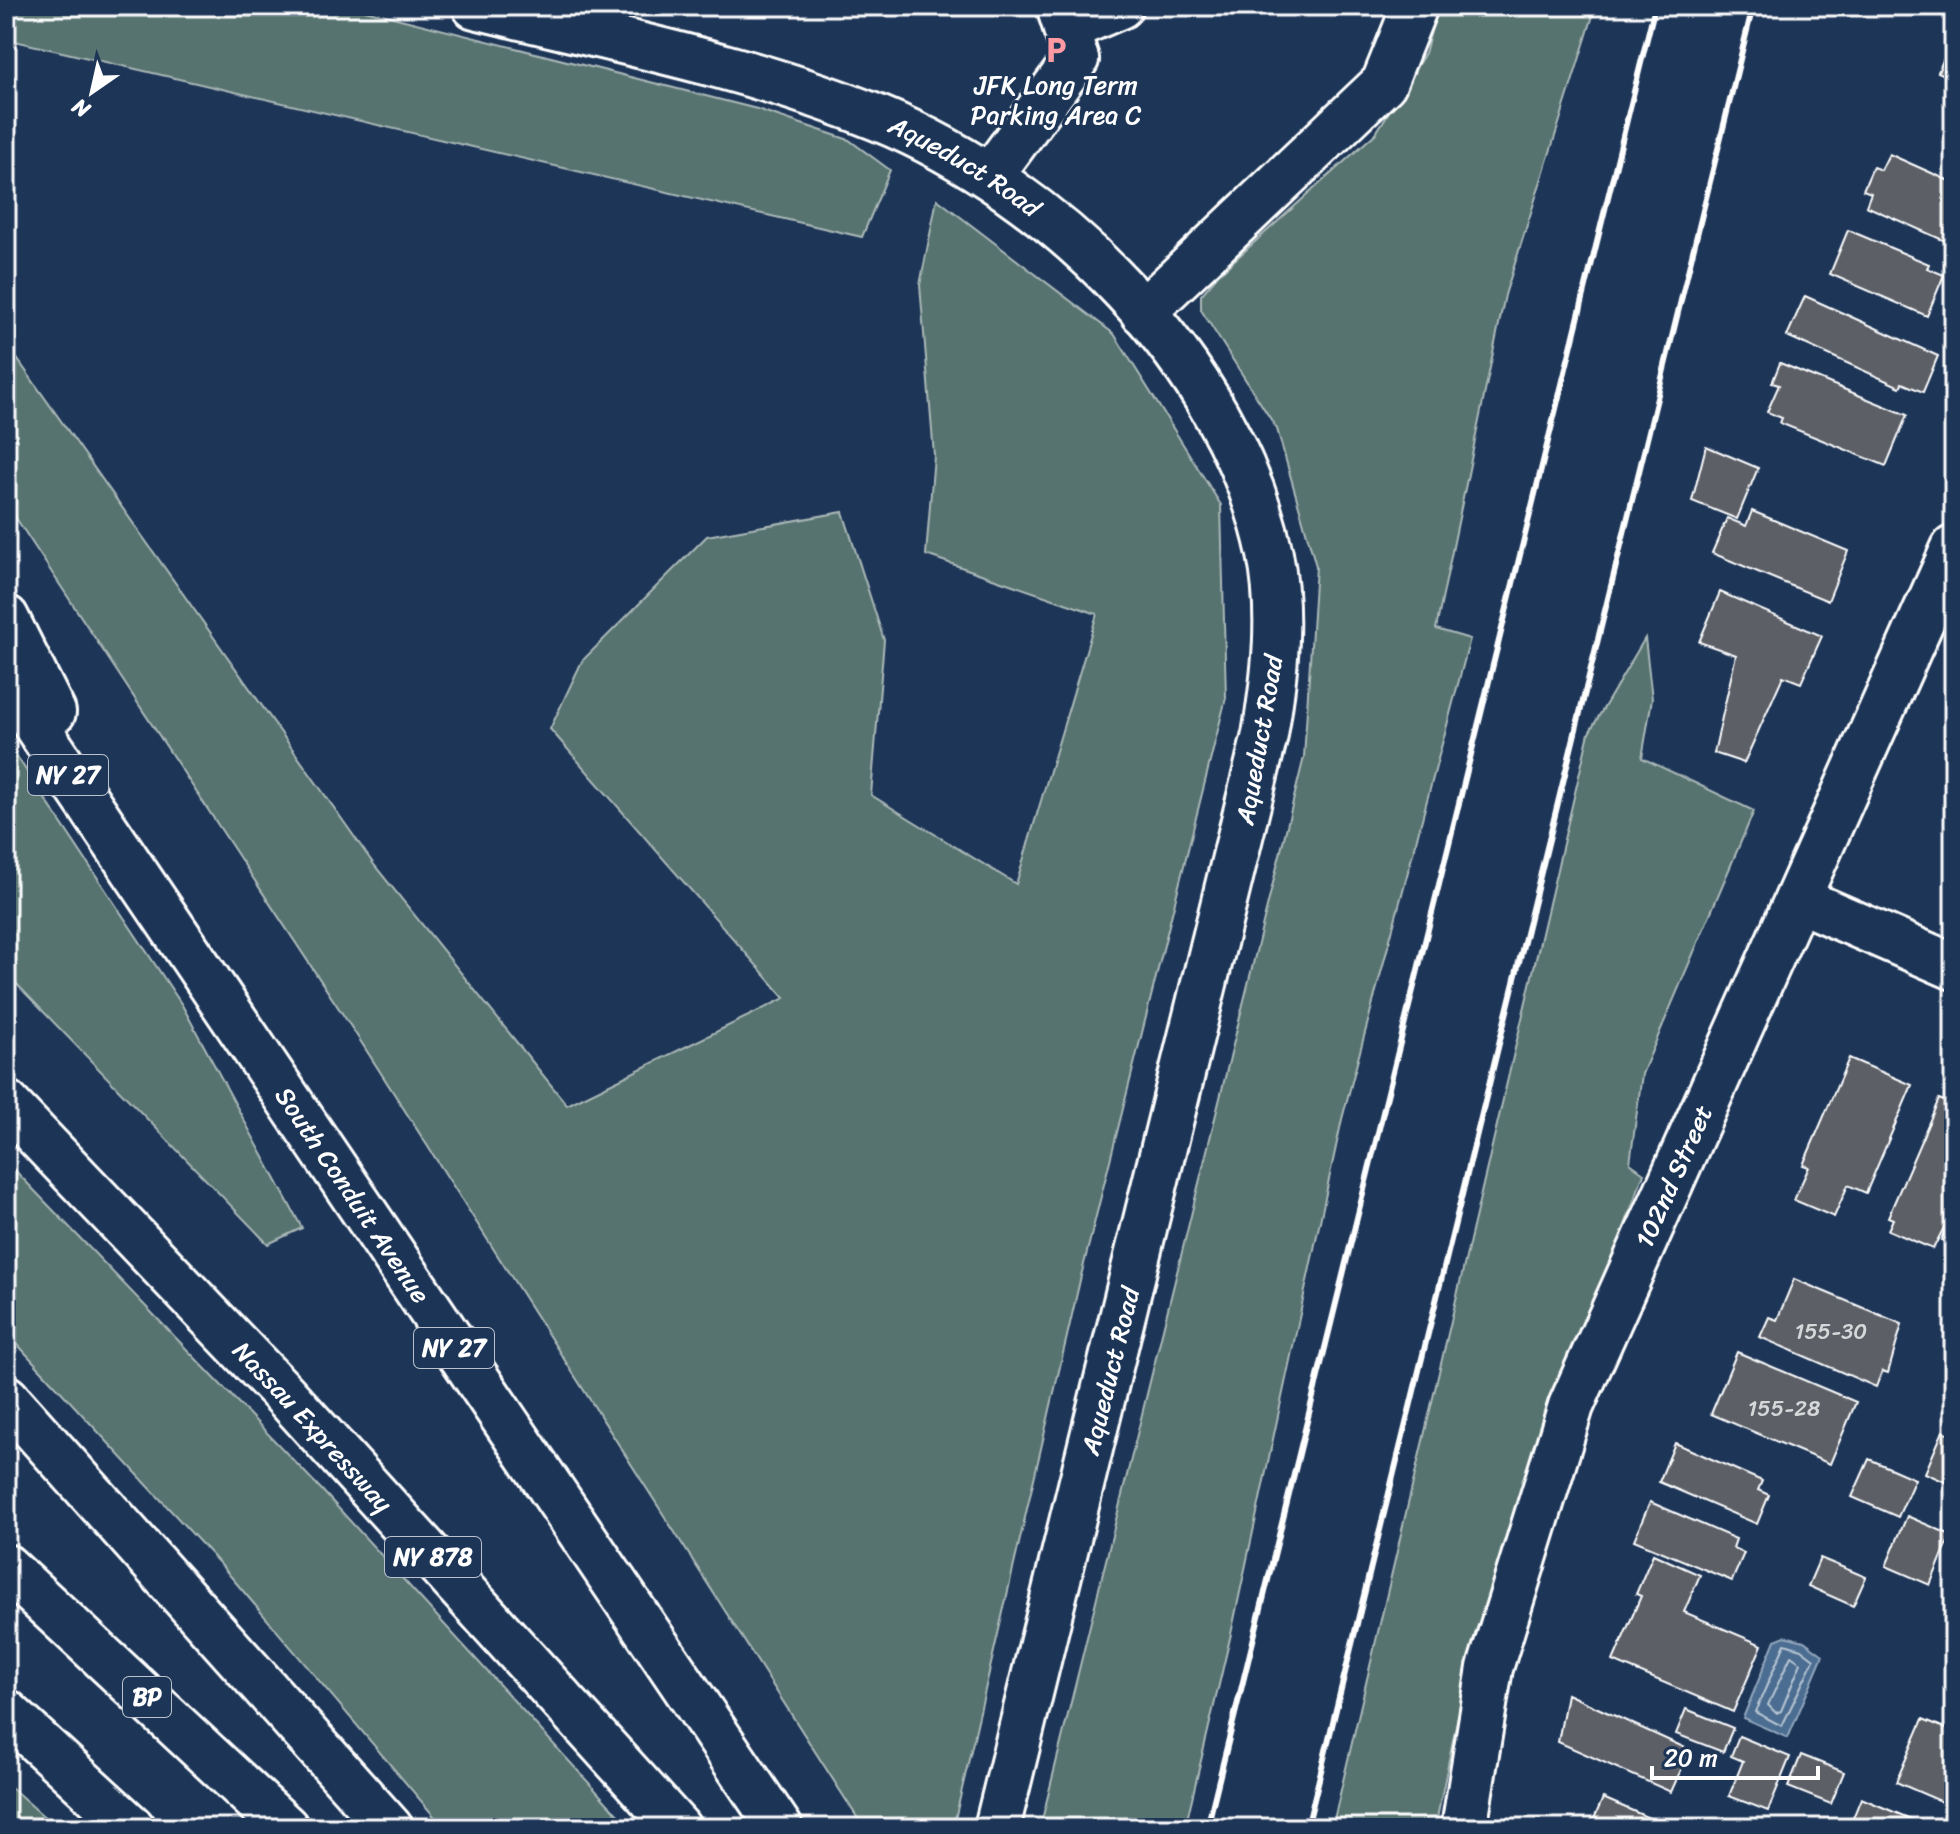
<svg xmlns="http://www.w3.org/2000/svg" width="1960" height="1834" viewBox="0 0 1960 1834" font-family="Sriracha,sans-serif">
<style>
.green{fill:#577370;stroke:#abb9b8;stroke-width:2}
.water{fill:#4b6d91;stroke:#93a7bd;stroke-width:2}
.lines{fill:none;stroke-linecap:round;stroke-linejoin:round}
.shore{stroke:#b7c5d3;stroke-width:2}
.building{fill:#5b5f66;stroke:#fff;stroke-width:2}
.minor-casing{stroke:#fff;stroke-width:50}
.highway-casing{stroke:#fff;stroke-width:50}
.minor{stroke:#1d3557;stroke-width:44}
.highway{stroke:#1d3557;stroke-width:44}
.rail{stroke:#fff;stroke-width:6}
.labels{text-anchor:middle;stroke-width:6;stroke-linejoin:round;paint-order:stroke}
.number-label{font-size:22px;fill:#d6d7d9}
.shield{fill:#1d3557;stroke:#bbc2cd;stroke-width:2}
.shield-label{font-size:24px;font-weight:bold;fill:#fff}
.poi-label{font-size:26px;fill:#fff;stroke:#1d3557}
.street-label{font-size:26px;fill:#fff;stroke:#1d3557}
</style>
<rect width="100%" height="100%" fill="#1d3557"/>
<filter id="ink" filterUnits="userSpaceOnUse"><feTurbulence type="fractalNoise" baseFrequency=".0125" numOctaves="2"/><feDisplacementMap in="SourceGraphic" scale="16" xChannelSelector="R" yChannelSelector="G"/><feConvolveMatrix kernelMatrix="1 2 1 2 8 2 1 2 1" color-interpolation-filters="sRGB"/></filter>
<g filter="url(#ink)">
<g class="green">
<polygon points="6,6 349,6 757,109 849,140 890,170 862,237 6,39"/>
<polygon points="1438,6 1596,6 1505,295 1436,629 1470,639 1342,1119 1231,1634 1185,1828 1040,1828 1304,757 1316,566 1277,429 1201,310 1201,295 1218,275 1376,133 1425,53"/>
<polygon points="937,199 1114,334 1221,505 1226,698 1081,1276 953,1828 864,1828 361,1042 6,503 6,343 375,866 567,1105 785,998 550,729 582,661 707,536 843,512 884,640 871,795 1016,884 1097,614 926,555 934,455 920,285"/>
<polygon points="1645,638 1652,699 1642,758 1754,811 1642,1074 1630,1163 1644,1173 1474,1637 1435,1828 1332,1828 1589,733"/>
<polygon points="6,740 182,1005 302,1228 268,1244 6,973"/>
<polygon points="6,1161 320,1488 630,1828 444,1828 221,1565 6,1332"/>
<polygon points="6,1783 57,1828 6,1828"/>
</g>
<polygon class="water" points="1785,1636 1804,1641 1823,1655 1788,1738 1743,1718 1775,1640"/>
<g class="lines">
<g class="shore">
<polygon points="1785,1644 1801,1649 1814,1659 1782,1726 1755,1712"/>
<polygon points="1791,1656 1801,1663 1781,1711 1776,1713 1768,1705"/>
</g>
</g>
<g class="building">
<polygon points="1954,35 1954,79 1938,72"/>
<polygon points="1889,154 1954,183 1954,245 1866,206 1871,193 1863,190 1873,167 1881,170"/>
<polygon points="1848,230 1929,264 1927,268 1944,275 1927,316 1830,274"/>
<polygon points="1805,296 1938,356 1923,392 1902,383 1900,387 1787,336"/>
<polygon points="1780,363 1907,415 1886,466 1780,423 1782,418 1767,412 1779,385 1772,383"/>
<polygon points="1706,446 1758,468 1737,519 1692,501"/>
<polygon points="1752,511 1848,551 1828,601 1712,553 1727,518 1746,526"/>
<polygon points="1720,592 1822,636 1801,683 1783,676 1744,763 1714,753 1736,655 1699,642"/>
<polygon points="1849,1058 1912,1085 1866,1193 1848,1185 1834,1217 1794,1200 1809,1167 1803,1165"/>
<polygon points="1939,1099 1954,1105 1954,1208 1933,1249 1888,1230 1893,1219 1888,1217"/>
<polygon points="1954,1208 1954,1245 1941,1240"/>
<polygon points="1794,1279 1902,1324 1888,1373 1882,1371 1876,1387 1760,1337 1769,1317 1777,1320"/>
<polygon points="1737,1352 1856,1402 1830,1464 1711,1414"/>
<polygon points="1943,1431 1954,1436 1954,1486 1925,1473"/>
<polygon points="1675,1443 1762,1481 1758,1490 1769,1495 1757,1524 1659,1482"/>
<polygon points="1869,1459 1915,1479 1898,1517 1852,1497"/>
<polygon points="1650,1502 1736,1539 1733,1548 1744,1553 1732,1581 1634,1540"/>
<polygon points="1907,1516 1951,1535 1930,1585 1886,1566"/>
<polygon points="1653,1554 1700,1575 1684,1612 1762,1645 1733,1712 1613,1661 1641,1596 1636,1594"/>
<polygon points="1820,1558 1866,1577 1853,1606 1808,1586"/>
<polygon points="1567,1694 1690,1750 1671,1792 1558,1742"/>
<polygon points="1686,1709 1733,1728 1723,1752 1676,1734"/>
<polygon points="1923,1719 1954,1732 1954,1807 1896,1782"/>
<polygon points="1739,1736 1790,1757 1768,1811 1729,1796 1743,1761 1731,1756"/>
<polygon points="1801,1755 1844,1772 1831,1804 1788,1787"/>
<polygon points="1603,1798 1672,1828 1590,1828"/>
<polygon points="1861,1798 1932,1828 1849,1828"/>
</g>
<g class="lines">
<g class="minor-casing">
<g id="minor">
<path id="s1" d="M 475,6 C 610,39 749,66 878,118 C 1055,190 1230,363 1270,554 C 1282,614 1275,675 1265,735 L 997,1828"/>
<polyline points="1066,29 1120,6"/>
<polyline points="990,176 1076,59 1059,6"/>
<polyline points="1143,312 1384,83 1415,6"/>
<polyline points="1800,900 1954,967"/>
<path id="s2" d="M 1464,1828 L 1490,1668 L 1571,1406 L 1954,548"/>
</g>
</g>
<g class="highway-casing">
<g id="highway">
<polyline points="6,618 53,712"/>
<path id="s3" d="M 6,681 L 780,1828"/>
<path id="s4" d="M 6,1103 L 285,1395 L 678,1828"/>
<polyline points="6,1398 390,1828"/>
<polyline points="6,1567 286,1828"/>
<polyline points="6,1712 132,1828"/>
</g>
</g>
<use href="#minor" class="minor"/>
<use href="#highway" class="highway"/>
<g class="rail">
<polyline points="1207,1828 1655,6"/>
<polyline points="1307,1828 1753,6"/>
</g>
</g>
</g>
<defs>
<g id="parking-bare" transform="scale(2.16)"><path d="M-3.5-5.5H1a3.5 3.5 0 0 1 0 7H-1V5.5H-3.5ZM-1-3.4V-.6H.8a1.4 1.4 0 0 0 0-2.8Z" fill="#ff9aa2" stroke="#1d3557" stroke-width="2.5" paint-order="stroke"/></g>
</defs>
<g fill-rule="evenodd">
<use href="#parking-bare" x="1056" y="50"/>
</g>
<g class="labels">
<g class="number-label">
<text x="1831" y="1339">155-30</text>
<text x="1784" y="1416">155-28</text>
</g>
<g class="shield">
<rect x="28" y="755" width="80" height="40" rx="6"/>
<rect x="414" y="1328" width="80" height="40" rx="6"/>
<rect x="385" y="1537" width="96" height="40" rx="6"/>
<rect x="123" y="1677" width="48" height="40" rx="6"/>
</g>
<g class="shield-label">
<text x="68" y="783">NY 27</text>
<text x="454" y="1356">NY 27</text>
<text x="433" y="1565">NY 878</text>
<text x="147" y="1705">BP</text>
</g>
<g class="poi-label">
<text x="1056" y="94">JFK Long Term<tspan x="1056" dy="30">Parking Area C</tspan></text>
</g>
<g class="street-label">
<text dy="9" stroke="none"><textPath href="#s1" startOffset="518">Aqueduct Road</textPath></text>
<text transform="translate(1259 740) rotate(-80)" y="9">Aqueduct Road</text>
<text dy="9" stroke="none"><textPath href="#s2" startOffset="688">102nd Street</textPath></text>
<text dy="9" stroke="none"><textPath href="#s3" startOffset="620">South Conduit Avenue</textPath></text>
<text transform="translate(1110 1371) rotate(-76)" y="9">Aqueduct Road</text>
<text dy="9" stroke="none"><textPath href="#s4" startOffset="446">Nassau Expressway</textPath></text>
</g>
</g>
<rect width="1960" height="1834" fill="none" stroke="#1d3557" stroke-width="32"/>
<rect x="16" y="16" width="1928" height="1802" fill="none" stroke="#fff" stroke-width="3" filter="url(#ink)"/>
<g transform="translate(92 92) rotate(214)" stroke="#1d3557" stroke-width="6" paint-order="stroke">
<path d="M0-6L14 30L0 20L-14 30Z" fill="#ffffff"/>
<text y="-12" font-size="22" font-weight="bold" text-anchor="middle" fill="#ffffff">N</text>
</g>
<path d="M1652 1766v12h166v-12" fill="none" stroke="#ffffff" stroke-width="4"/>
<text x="1664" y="1766" font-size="24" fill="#ffffff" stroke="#1d3557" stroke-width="6" paint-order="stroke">20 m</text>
</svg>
